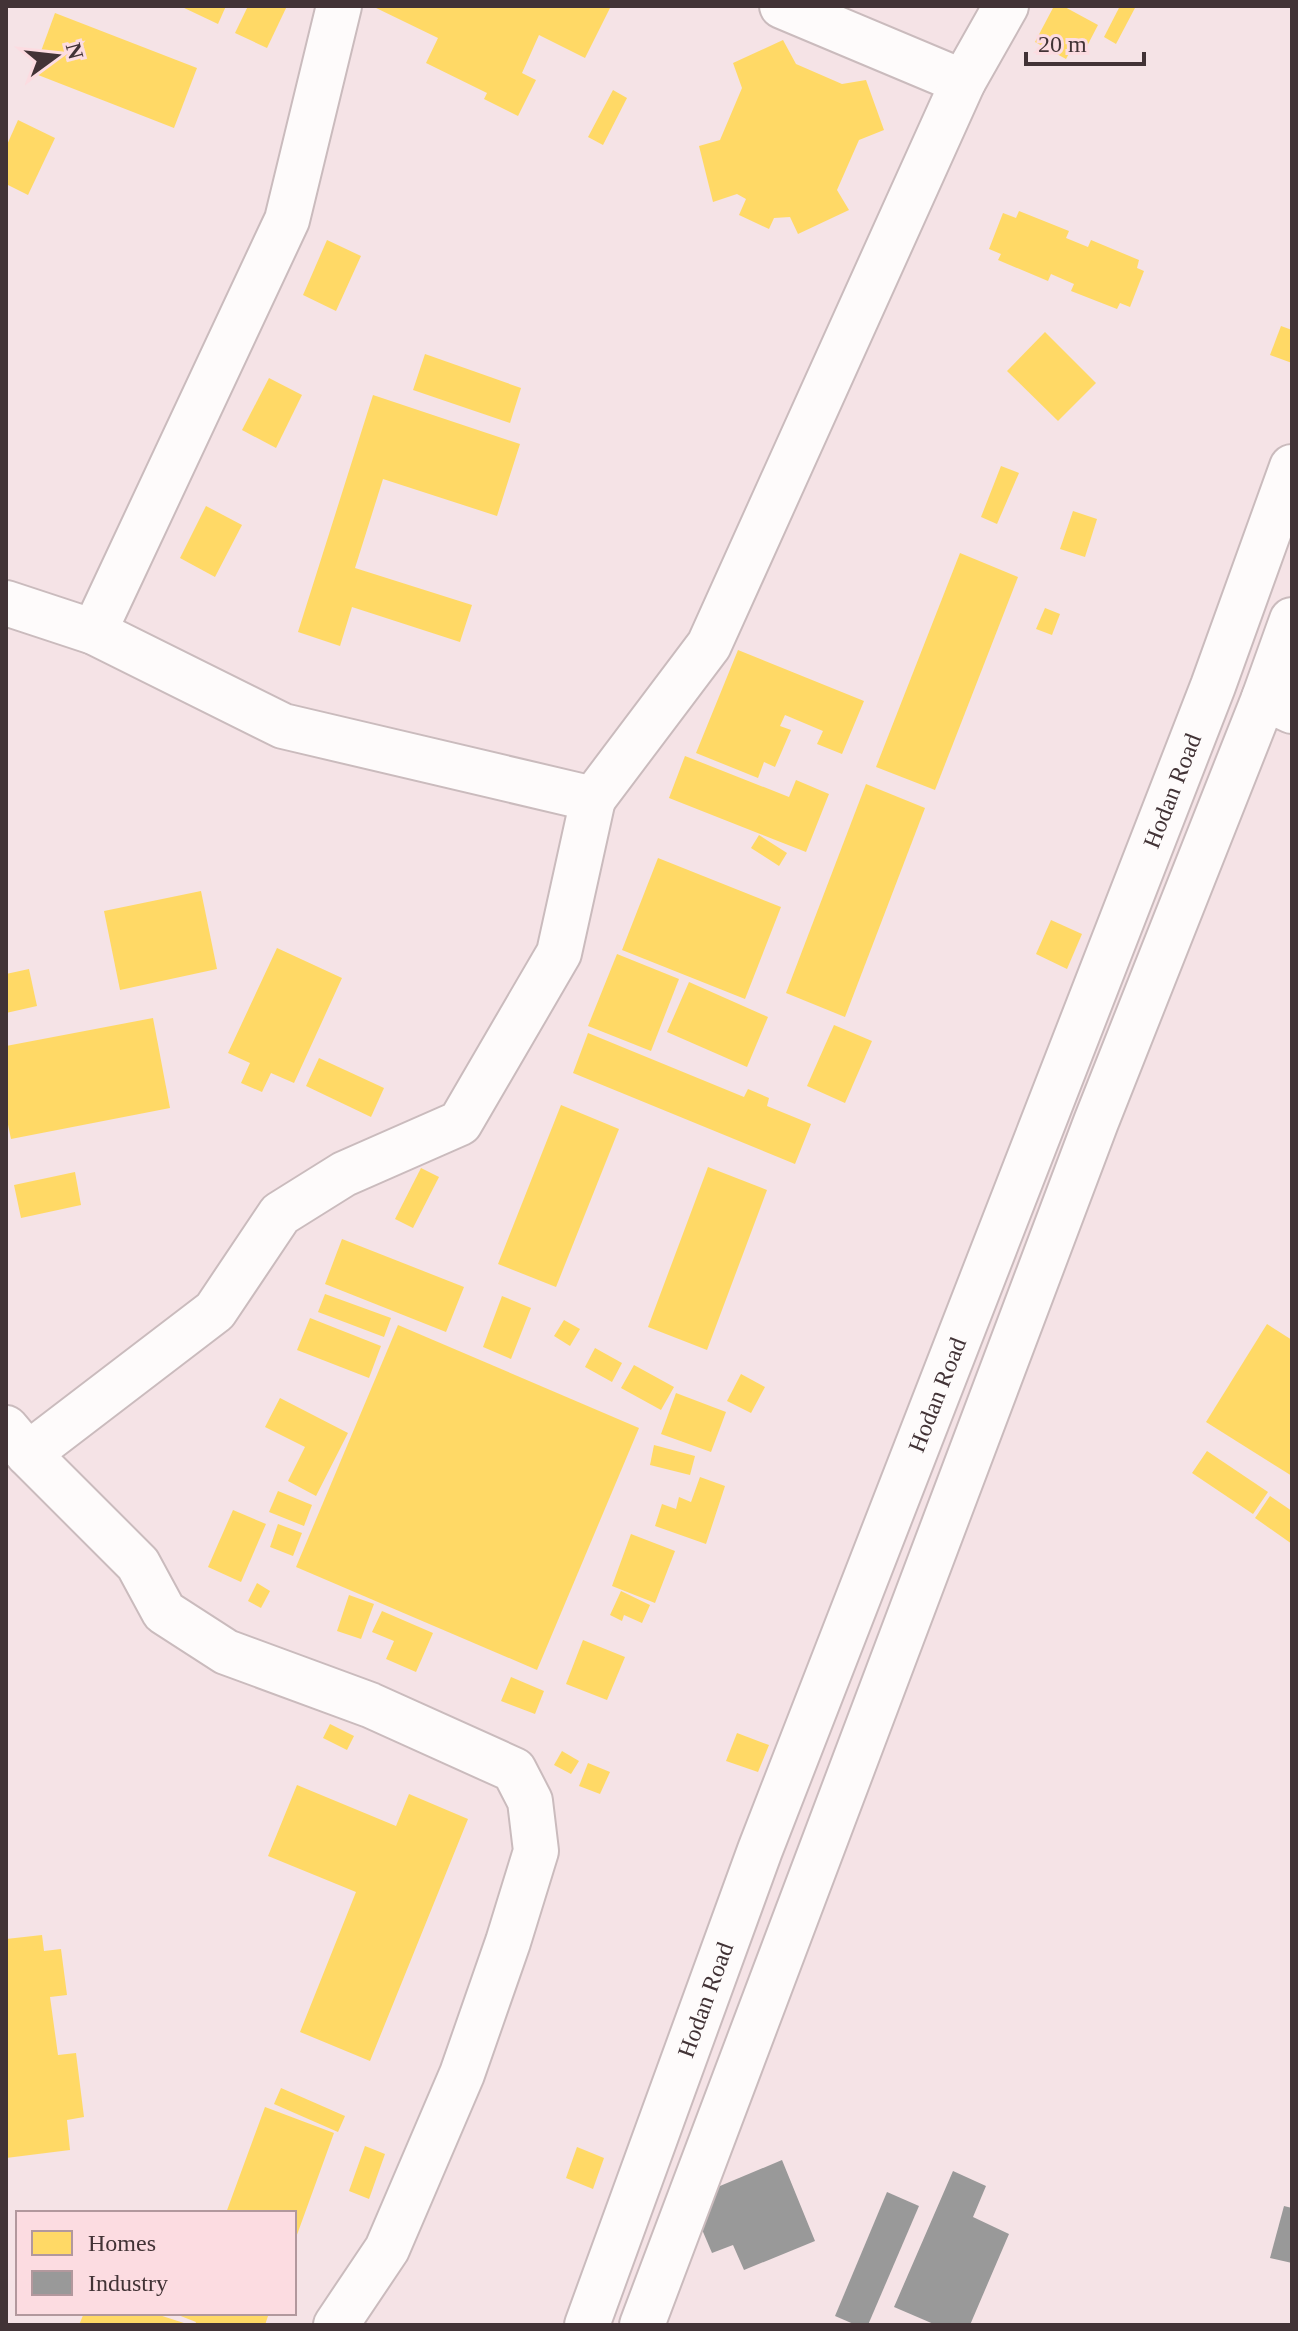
<svg xmlns="http://www.w3.org/2000/svg" width="1298" height="2331" viewBox="0 0 1298 2331" font-family="Georgia,serif">
<style>
.homes{fill:#ffd966}
.industry{fill:#999}
.lines{fill:none;stroke-linecap:round;stroke-linejoin:round}
.minor-casing{stroke:#cabbbd;stroke-width:48}
.major-casing{stroke:#cabbbd;stroke-width:48}
.minor{stroke:#fefbfb;stroke-width:44}
.major{stroke:#fefbfb;stroke-width:44}
.labels{text-anchor:middle;stroke-width:8;stroke-linejoin:round;paint-order:stroke}
.street-label{font-size:24px;fill:#423336;stroke:#fcdce1}
</style>
<rect width="100%" height="100%" fill="#f5e3e6"/>
<g class="homes">
<polygon points="180,6 226,6 218,24"/>
<polygon points="248,6 287,6 267,48 235,33"/>
<polygon points="372,6 611,6 585,58 539,35 522,73 536,80 518,116 484,99 487,93 426,63 438,38"/>
<polygon points="1054,6 1063,6 1098,25 1085,50 1074,44 1066,59 1035,42"/>
<polygon points="1120,6 1136,6 1116,44 1104,37"/>
<polygon points="55,13 197,68 174,128 33,73"/>
<polygon points="783,40 796,64 842,84 866,80 884,130 859,140 837,190 849,210 798,234 790,217 774,218 769,229 739,215 746,199 737,194 713,202 699,146 720,140 742,88 733,63"/>
<polygon points="613,90 627,98 603,145 588,137"/>
<polygon points="18,120 55,138 28,195 6,184 6,147"/>
<polygon points="1019,211 1069,231 1066,238 1088,247 1091,240 1139,260 1137,268 1144,271 1130,307 1120,303 1117,309 1071,291 1074,284 1051,274 1048,281 998,260 1001,254 989,249 1003,213 1016,218"/>
<polygon points="327,240 361,256 336,311 303,295"/>
<polygon points="1281,326 1292,330 1292,363 1270,355"/>
<polygon points="1045,332 1096,383 1058,421 1007,371"/>
<polygon points="425,354 521,388 510,423 413,390"/>
<polygon points="269,378 302,395 276,448 242,430"/>
<polygon points="373,395 520,444 497,516 383,479 355,568 472,605 460,642 352,607 340,646 298,632"/>
<polygon points="1001,466 1019,473 997,524 981,517"/>
<polygon points="206,506 242,525 215,577 180,558"/>
<polygon points="1073,511 1097,519 1085,557 1060,549"/>
<polygon points="960,553 1018,577 935,790 876,767"/>
<polygon points="1045,608 1060,614 1052,635 1036,629"/>
<polygon points="738,650 864,701 842,754 817,744 823,731 785,715 780,726 791,730 775,767 764,762 758,778 696,753"/>
<polygon points="685,756 789,797 796,780 829,794 806,852 669,798"/>
<polygon points="866,784 925,808 845,1017 786,993"/>
<polygon points="759,835 787,853 779,866 751,848"/>
<polygon points="658,858 781,907 745,999 622,950"/>
<polygon points="201,891 217,969 120,990 104,911"/>
<polygon points="1051,920 1082,934 1067,969 1036,954"/>
<polygon points="277,948 342,978 294,1083 271,1073 262,1092 241,1083 250,1063 228,1053"/>
<polygon points="617,954 679,979 651,1051 588,1026"/>
<polygon points="29,969 37,1006 6,1013 6,974"/>
<polygon points="689,982 768,1017 747,1067 667,1032"/>
<polygon points="153,1018 170,1108 11,1139 6,1115 6,1046"/>
<polygon points="834,1025 872,1041 845,1103 807,1086"/>
<polygon points="588,1033 744,1097 748,1089 769,1098 767,1106 811,1124 795,1164 573,1073"/>
<polygon points="319,1058 384,1088 371,1117 306,1086"/>
<polygon points="561,1105 619,1129 556,1287 498,1264"/>
<polygon points="708,1167 767,1190 707,1350 648,1327"/>
<polygon points="421,1168 439,1177 413,1228 395,1219"/>
<polygon points="75,1172 81,1205 21,1218 14,1185"/>
<polygon points="342,1239 464,1287 446,1332 325,1284"/>
<polygon points="325,1294 391,1318 384,1337 318,1312"/>
<polygon points="502,1296 531,1308 511,1359 483,1347"/>
<polygon points="310,1318 381,1346 369,1378 297,1350"/>
<polygon points="564,1320 580,1329 570,1346 554,1336"/>
<polygon points="1267,1324 1292,1340 1292,1476 1206,1422"/>
<polygon points="398,1325 639,1428 537,1670 296,1567"/>
<polygon points="595,1348 622,1363 612,1382 585,1367"/>
<polygon points="634,1365 674,1387 661,1410 621,1388"/>
<polygon points="741,1374 765,1387 751,1413 727,1401"/>
<polygon points="676,1393 726,1412 711,1452 661,1434"/>
<polygon points="280,1398 348,1433 316,1496 288,1481 305,1447 265,1427"/>
<polygon points="654,1445 695,1456 690,1475 650,1465"/>
<polygon points="1207,1451 1268,1492 1253,1514 1192,1473"/>
<polygon points="700,1477 725,1486 706,1544 655,1526 662,1504 676,1509 679,1497 691,1502"/>
<polygon points="278,1491 312,1505 304,1526 269,1512"/>
<polygon points="1270,1496 1292,1511 1292,1544 1255,1518"/>
<polygon points="233,1510 266,1524 241,1582 208,1567"/>
<polygon points="278,1524 302,1533 293,1556 270,1547"/>
<polygon points="631,1534 675,1551 655,1603 612,1586"/>
<polygon points="257,1583 270,1591 261,1608 248,1601"/>
<polygon points="621,1591 650,1605 642,1623 624,1615 622,1621 610,1615"/>
<polygon points="349,1595 374,1604 361,1639 337,1631"/>
<polygon points="382,1611 433,1633 416,1672 386,1659 394,1641 372,1632"/>
<polygon points="583,1640 625,1657 607,1700 566,1684"/>
<polygon points="511,1677 544,1691 535,1714 501,1701"/>
<polygon points="330,1724 354,1736 347,1750 323,1738"/>
<polygon points="737,1733 769,1745 758,1772 726,1761"/>
<polygon points="562,1751 579,1761 571,1774 554,1765"/>
<polygon points="588,1763 610,1772 600,1794 579,1786"/>
<polygon points="297,1785 396,1826 409,1794 468,1819 370,2061 300,2032 356,1892 268,1856"/>
<polygon points="42,1935 44,1951 61,1949 67,1995 50,1997 58,2055 76,2053 84,2117 67,2120 70,2150 6,2158 6,1939"/>
<polygon points="281,2088 345,2116 338,2132 274,2104"/>
<polygon points="265,2107 334,2133 294,2243 294,2213 226,2213"/>
<polygon points="365,2146 385,2154 369,2199 349,2191"/>
<polygon points="577,2147 604,2158 593,2189 566,2178"/>
<polygon points="84,2313 153,2313 187,2324 79,2325"/>
<polygon points="173,2313 269,2313 265,2325 195,2325 196,2322"/>
</g>
<g class="industry">
<polygon points="782,2160 815,2241 744,2270 733,2245 712,2253 689,2199"/>
<polygon points="953,2171 986,2186 973,2217 1009,2234 970,2325 936,2325 894,2307"/>
<polygon points="887,2192 919,2206 868,2325 856,2325 835,2316"/>
<polygon points="1284,2206 1292,2208 1292,2263 1270,2258"/>
</g>
<g class="lines">
<g class="minor-casing">
<g id="minor">
<polyline points="782,6 963,82"/>
<polyline points="6,603 94,632 283,726 593,799 709,645 963,82 1006,6"/>
<polyline points="94,632 287,220 339,6"/>
<polyline points="1264,698 1292,711"/>
<polyline points="6,1428 28,1454 138,1564 164,1612 226,1652 370,1705 514,1770 530,1801 536,1851 508,1942 462,2074 387,2249 336,2325"/>
<polyline points="28,1454 215,1311 280,1214 344,1174 460,1123 559,953 593,799"/>
</g>
</g>
<g class="major-casing">
<g id="major">
<path id="s1" d="M 587,2325 L 760,1850 L 1213,686 L 1292,467"/>
<polyline points="642,2325 1096,1122 1264,698 1292,620"/>
</g>
</g>
<use href="#minor" class="minor"/>
<use href="#major" class="major"/>
</g>
<g class="labels">
<g class="street-label">
<text dy="8" stroke="none"><textPath href="#s1" startOffset="1642">Hodan Road</textPath></text>
<text dy="8" stroke="none"><textPath href="#s1" startOffset="994">Hodan Road</textPath></text>
<text dy="8" stroke="none"><textPath href="#s1" startOffset="346">Hodan Road</textPath></text>
</g>
</g>
<rect width="1298" height="2331" fill="none" stroke="#423336" stroke-width="16"/>
<rect x="16" y="2211" width="280" height="104" fill="#fcdce1" stroke="#b2989d" stroke-width="2"/>
<rect x="32" y="2231" width="40" height="24" fill="#ffd966" stroke="#b2989d" stroke-width="2"/>
<text x="88" y="2251" font-size="24" fill="#423336">Homes</text>
<rect x="32" y="2271" width="40" height="24" fill="#999999" stroke="#b2989d" stroke-width="2"/>
<text x="88" y="2291" font-size="24" fill="#423336">Industry</text>
<g transform="translate(56 56) rotate(75)" stroke="#fcdce1" stroke-width="6" paint-order="stroke">
<path d="M0-6L14 30L0 20L-14 30Z" fill="#423336"/>
<text y="-12" font-size="22" font-weight="bold" text-anchor="middle" fill="#423336">N</text>
</g>
<path d="M1026 52v12h118v-12" fill="none" stroke="#423336" stroke-width="4"/>
<text x="1038" y="52" font-size="24" fill="#423336" stroke="#fcdce1" stroke-width="6" paint-order="stroke">20 m</text>
</svg>
